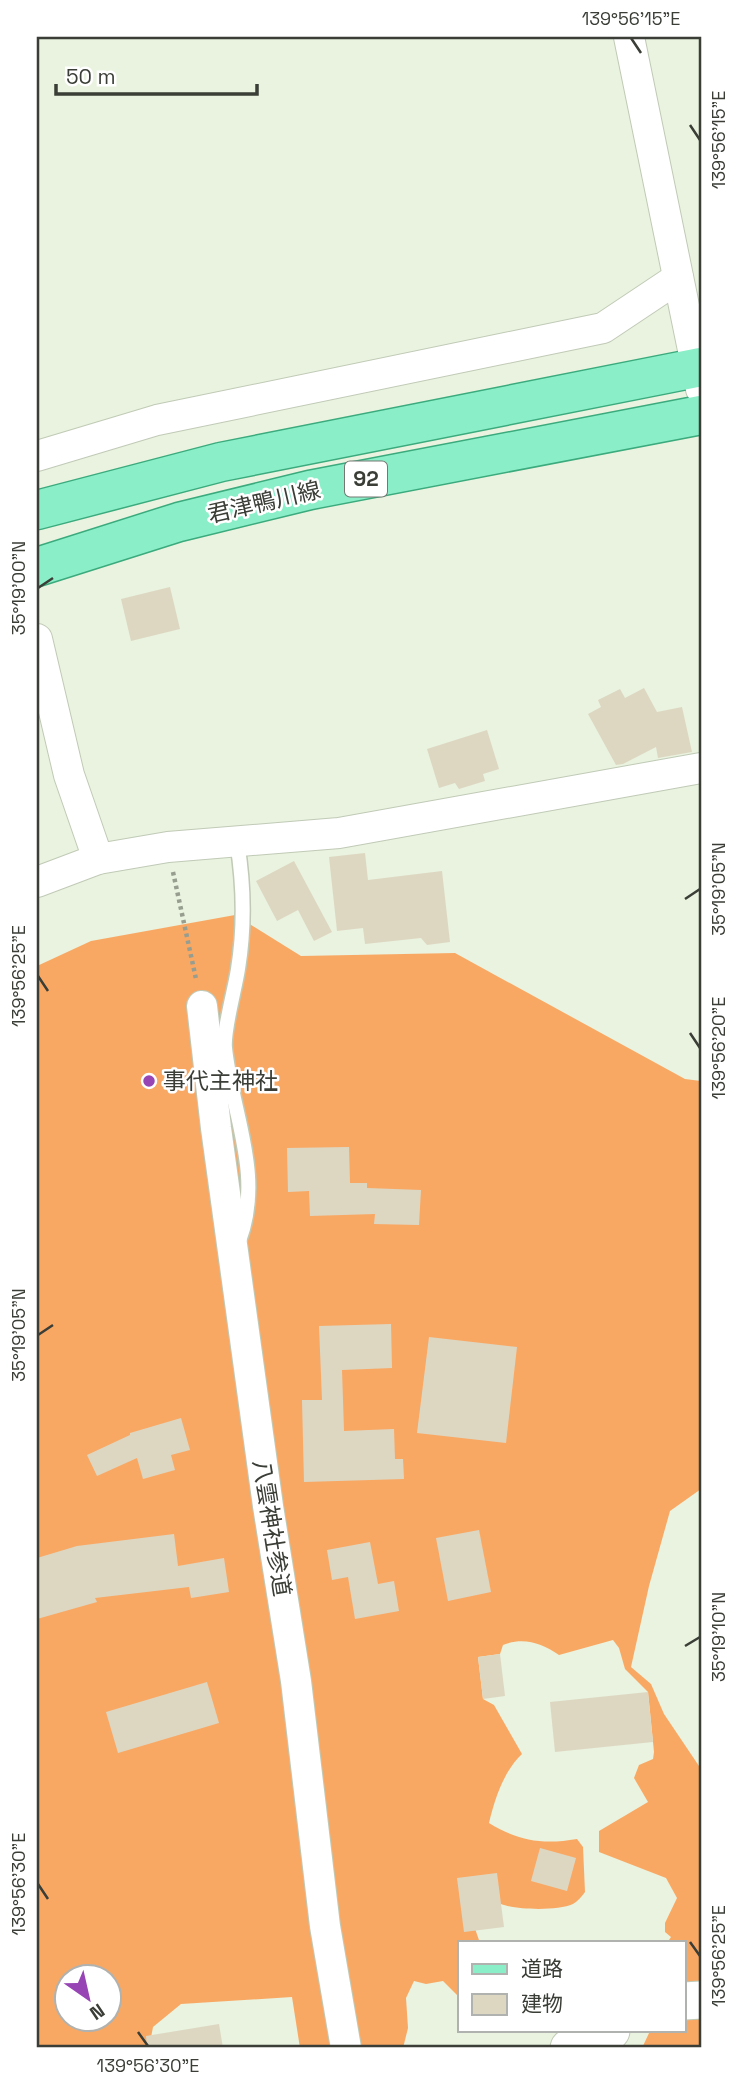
<svg xmlns="http://www.w3.org/2000/svg" width="738" height="2085" viewBox="0 0 738 2085" font-family="'Space Grotesk','Noto Sans JP',sans-serif">
<style>
.forest{fill:#f9a864;fill-rule:evenodd}
.building{fill:#ddd7c2}
.lines{fill:none;stroke-linecap:round;stroke-linejoin:round}
.service-casing{stroke:#c0cab6;stroke-width:17}
.minor-casing{stroke:#c0cab6;stroke-width:32}
.tertiary-casing{stroke:#c0cab6;stroke-width:39}
.primary-casing{stroke:#3baa7d;stroke-width:41}
.path{stroke:#979e90;stroke-width:4.5;stroke-dasharray:3.5 3.5;stroke-linecap:butt}
.service{stroke:#fff;stroke-width:14}
.minor{stroke:#fff;stroke-width:30}
.tertiary{stroke:#fff;stroke-width:37}
.primary{stroke:#8aefc8;stroke-width:38}
.ticks{fill:none;stroke:#3a3e36;stroke-width:2.5}
.poi-dot{fill:#9745b5;stroke:#fff;stroke-width:2.5}
.labels{text-anchor:middle;stroke-width:5;stroke-linejoin:round;paint-order:stroke}
.shield{fill:#fff;stroke:#757872;stroke-width:2}
.shield-label{font-size:21px;font-weight:bold;fill:#3a3e36}
.street-label{font-size:23px;fill:#3a3e36;stroke:#fff}
.poi-label{font-size:23px;fill:#3a3e36;stroke:#fff;text-anchor:start}
.neatline{fill:none;stroke:#3a3e36;stroke-width:2.5}
.ticks-label{font-size:18px;text-anchor:middle;fill:#3a3e36}
</style>
<rect width="100%" height="100%" fill="#e9f3df"/>
<path class="forest" d="M 235,915 L 301,956 L 455,953 L 685,1079 L 701,1081 L 701,1489 L 670,1511 L 649,1586 L 631,1667 L 651,1684 L 664,1714 L 701,1769 L 701,2048 L 642,2048 L 650,2031 L 684,2031 L 684,1943 L 667,1943 L 671,1937 L 665,1932 L 665,1923 L 677,1898 L 666,1878 L 599,1852 L 599,1831 L 648,1802 L 634,1778 L 639,1765 L 653,1759 L 654,1752 L 648,1692 L 625,1669 L 619,1648 L 613,1640 L 559,1655 C 541,1643 524,1637 503,1645 L 500,1654 L 478,1657 L 483,1699 L 494,1705 L 522,1754 C 504,1771 495,1798 489,1823 C 518,1841 543,1845 577,1839 L 583,1847 L 585,1892 C 582,1896 578,1901 573,1904 C 557,1911 517,1910 501,1904 L 472,1920 L 480,1943 L 460,1943 L 460,1998 L 443,1981 L 426,1984 L 414,1981 L 406,1998 L 408,2028 L 403,2048 L 300,2048 L 292,1997 L 181,2004 L 153,2027 L 149,2048 L 37,2048 L 37,966 L 91,941 ZM 66,1976 L 108,1976 L 108,2018 L 66,2018 Z"/>
<g class="building">
<polygon points="170,587 180,629 131,641 121,599"/>
<polygon points="644,688 657,712 682,707 692,752 658,758 656,747 623,764 616,765 588,714 601,707 598,700 620,689 625,698"/>
<polygon points="487,730 499,769 483,774 485,781 459,789 455,783 439,788 427,749"/>
<polygon points="365,853 368,880 442,871 450,942 427,945 421,938 365,944 363,928 337,931 329,857"/>
<polygon points="294,861 332,932 314,941 298,910 277,921 256,881"/>
<polygon points="349,1147 350,1183 367,1183 367,1188 421,1190 419,1225 374,1224 375,1214 310,1216 309,1191 288,1192 287,1148"/>
<polygon points="391,1324 392,1368 342,1370 344,1431 394,1429 395,1459 403,1459 404,1479 304,1482 302,1400 322,1400 319,1326"/>
<polygon points="429,1337 517,1347 506,1443 417,1433"/>
<polygon points="181,1418 190,1450 171,1455 175,1470 143,1479 137,1458 97,1476 87,1455 130,1435 130,1433"/>
<polygon points="479,1530 491,1592 448,1601 436,1538"/>
<polygon points="174,1534 178,1566 224,1558 229,1592 191,1598 189,1587 95,1598 97,1602 37,1619 37,1558 77,1546"/>
<polygon points="370,1542 378,1584 394,1581 399,1611 355,1619 348,1577 332,1580 327,1550"/>
<polygon points="500,1654 505,1696 483,1699 478,1657"/>
<polygon points="207,1682 219,1723 118,1753 106,1712"/>
<polygon points="648,1692 653,1742 555,1752 550,1702"/>
<polygon points="540,1848 576,1858 567,1891 531,1881"/>
<polygon points="497,1873 504,1927 464,1932 457,1878"/>
<polygon points="219,2024 223,2048 147,2048 146,2036"/>
</g>
<g class="lines">
<g class="service-casing">
<path id="service" d="M 237,842 C 244,885 245,926 238,969 C 235,989 223,1031 225,1048 C 232,1114 264,1175 239,1241"/>
</g>
<g class="minor-casing">
<g id="minor">
<polyline points="629,37 701,389"/>
<polyline points="37,456 157,420 603,328 678,278"/>
<polyline points="37,639 69,775 98,859"/>
<polyline points="37,882 98,859 168,847 339,833 701,768"/>
<polyline points="202,1006 216,1128 268,1506 296,1681 325,1926 346,2048"/>
</g>
</g>
<g class="tertiary-casing">
<g id="tertiary">
<polyline points="684,2001 701,2000"/>
<polyline points="569,2048 611,2031"/>
</g>
</g>
<g class="primary-casing">
<g id="primary">
<polyline points="37,510 221,462 701,367"/>
<polyline points="37,567 179,522 310,490 701,415"/>
</g>
</g>
<polyline class="path" points="173,872 196,979"/>
<use href="#service" class="service"/>
<use href="#minor" class="minor"/>
<use href="#tertiary" class="tertiary"/>
<use href="#primary" class="primary"/>
</g>
<path class="ticks" d="M 631,38 L 641,53M 690,125 L 700,140M 38,588 L 53,578M 685,899 L 700,889M 38,976 L 48,991M 690,1033 L 700,1048M 38,1335 L 53,1325M 685,1646 L 700,1637M 38,1884 L 48,1899M 690,1942 L 700,1956M 138,2032 L 148,2046"/>
<circle class="poi-dot" cx="149" cy="1081" r="7"/>
<g class="labels">
<rect class="shield" x="345" y="461.5" width="42" height="35" rx="5"/>
<g class="shield-label">
<text x="366" y="486">92</text>
</g>
<g class="street-label">
<text transform="translate(264 502) rotate(-13)" y="8">君津鴨川線</text>
<text transform="translate(272 1528) rotate(81)" y="8">八雲神社参道</text>
</g>
<g class="poi-label">
<text x="163" y="1089">事代主神社</text>
</g>
</g>
<rect width="738" height="2085" fill="none" stroke="#ffffff" stroke-width="77"/>
<rect x="458" y="1941" width="228" height="91" fill="#ffffff" stroke="#b0b2af" stroke-width="2"/>
<rect x="472" y="1964" width="35" height="10" fill="#8aefc8" stroke="#b0b2af" stroke-width="2"/>
<text x="521" y="1976" font-size="21" fill="#3a3e36">道路</text>
<rect x="472" y="1994" width="35" height="21" fill="#ddd7c2" stroke="#b0b2af" stroke-width="2"/>
<text x="521" y="2011" font-size="21" fill="#3a3e36">建物</text>
<g transform="translate(88 1998) rotate(146)"><circle r="33" fill="#ffffff" stroke="#b0b2af" stroke-width="2"/>
<path d="M0-5L12 26L0 18L-12 26Z" fill="#9745b5"/>
<text y="-10" font-size="19" font-weight="bold" text-anchor="middle" fill="#3a3e36">N</text>
</g>
<path d="M56 84v10h201v-10" fill="none" stroke="#3a3e36" stroke-width="3.5"/>
<text x="66" y="84" font-size="21" fill="#3a3e36" stroke="#ffffff" stroke-width="5" paint-order="stroke">50 m</text>
<rect x="38" y="38" width="662" height="2008" class="neatline"/>
<g class="ticks-label">
<text x="631" y="25">139°56'15"E</text>
<text transform="translate(719 140) rotate(-90)" y="6">139°56'15"E</text>
<text transform="translate(19 588) rotate(-90)" y="6">35°19'00"N</text>
<text transform="translate(719 889) rotate(-90)" y="6">35°19'05"N</text>
<text transform="translate(19 976) rotate(-90)" y="6">139°56'25"E</text>
<text transform="translate(719 1048) rotate(-90)" y="6">139°56'20"E</text>
<text transform="translate(19 1335) rotate(-90)" y="6">35°19'05"N</text>
<text transform="translate(719 1637) rotate(-90)" y="6">35°19'10"N</text>
<text transform="translate(19 1884) rotate(-90)" y="6">139°56'30"E</text>
<text transform="translate(719 1956) rotate(-90)" y="6">139°56'25"E</text>
<text x="148" y="2072">139°56'30"E</text>
</g>
</svg>
